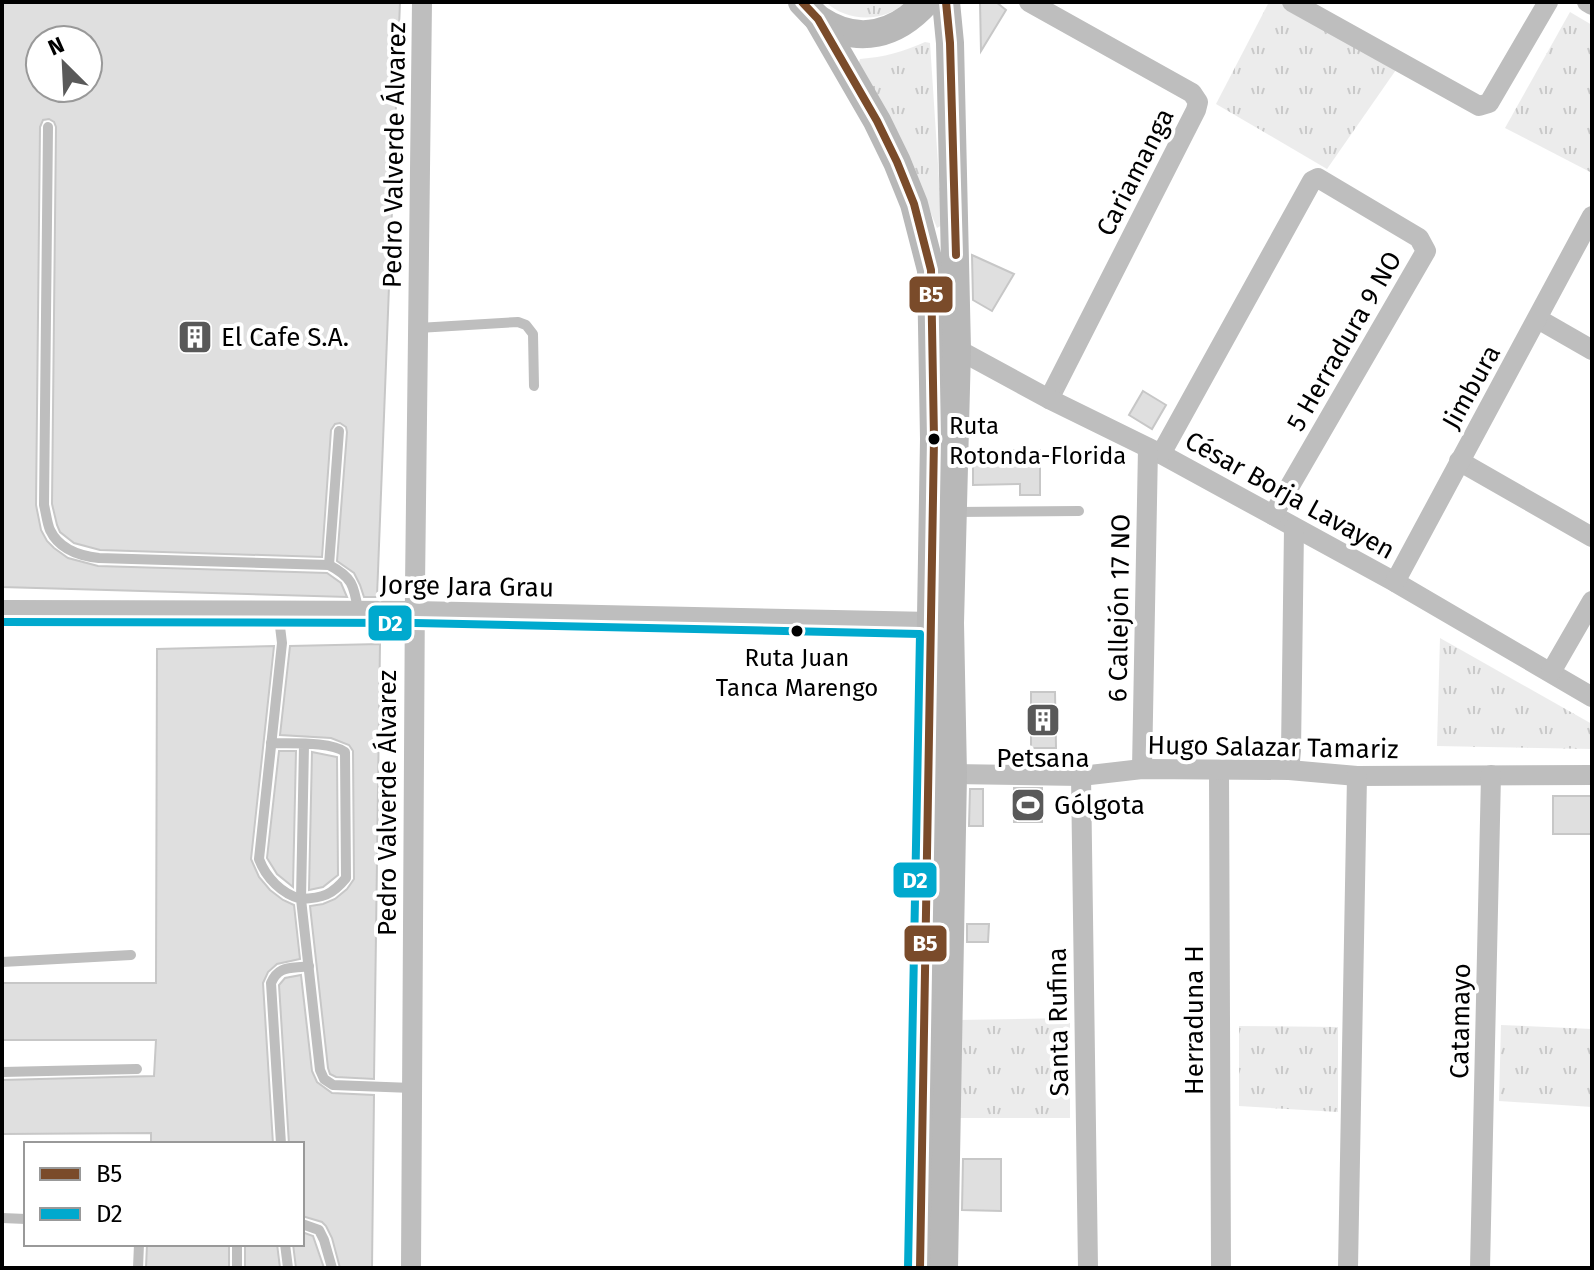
<svg xmlns="http://www.w3.org/2000/svg" width="1594" height="1270" viewBox="0 0 1594 1270" font-family="'Fira Sans',sans-serif">
<style>
.park{fill:url(#park-tufts)}
.building{fill:#dfdfdf;stroke:#c7c7c7;stroke-width:2;fill-rule:evenodd}
.lines{fill:none;stroke-linecap:round;stroke-linejoin:round}
.service{stroke:#bebebe;stroke-width:10}
.minor{stroke:#bebebe;stroke-width:20}
.secondary{stroke:#b8b8b8;stroke-width:28}
.bus-1-casing{stroke:#fff;stroke-width:14}
.bus-2-casing{stroke:#fff;stroke-width:14}
.bus-1{stroke:#7a4b2a;stroke-width:8}
.bus-2{stroke:#00a9ce;stroke-width:8}
.bus-dot{fill:#000;stroke:#fff;stroke-width:3}
.labels{text-anchor:middle;stroke-width:8;stroke-linejoin:round;paint-order:stroke}
.bus-label{font-size:24px;fill:#000;stroke:#fff;text-anchor:start}
.street-label{font-size:26px;fill:#000;stroke:#fff}
.poi-label{font-size:26px;fill:#000;stroke:#fff;text-anchor:start}
.line-badge{stroke:#fff;stroke-width:3}
.badge-label{font-size:22px;text-anchor:middle;font-weight:bold;fill:#fff}
</style>
<defs>
<pattern id="park-tufts" width="24" height="20" patternUnits="userSpaceOnUse" patternTransform="scale(2)"><rect width="24" height="20" fill="#ececec"/><path d="M3 7l-1-3M5 7V3M7 7l1-3M15 17l-1-3M17 17v-4M19 17l1-3" fill="none" stroke="#c9c9c9"/></pattern>
</defs>
<rect width="100%" height="100%" fill="#fff"/>
<g class="park">
<path d="M 826,2 L 906,2 C 886,22 847,23 826,2 Z"/>
<polygon points="1269,2 1284,2 1398,67 1327,169 1216,104"/>
<polygon points="1570,12 1592,25 1592,173 1505,128"/>
<path d="M 925,42 L 930,43 L 942,225 L 937,228 L 902,143 L 858,65 L 860,59 C 884,57 903,52 925,42 Z"/>
<polygon points="1440,638 1592,724 1592,749 1437,746"/>
<polygon points="1070,1018 1070,1118 952,1118 957,1020"/>
<polygon points="1501,1025 1592,1029 1592,1107 1499,1101"/>
<polygon points="1239,1026 1338,1027 1338,1112 1239,1106"/>
</g>
<g class="building">
<path d="M 2,2 L 400,2 L 377,597 L 364,597 L 360,585 L 354,573 L 337,561 L 347,432 L 346,427 L 340,423 L 335,424 L 331,430 L 322,557 L 100,550 L 74,543 L 60,532 L 57,525 L 52,504 L 56,127 L 54,122 L 49,119 L 43,120 L 40,127 L 36,505 L 41,530 L 47,541 L 54,548 L 68,558 L 98,566 L 327,573 L 341,583 L 347,597 L 2,587 ZM 40,40 L 88,40 L 88,88 L 40,88 Z"/>
<polygon points="980,2 996,2 1006,10 981,51"/>
<polygon points="972,255 1014,274 992,311 973,300"/>
<polygon points="1143,391 1166,405 1152,429 1129,415"/>
<polygon points="973,450 1040,450 1040,495 1020,495 1020,484 973,485"/>
<polygon points="380,644 374,1079 336,1077 330,1074 328,1068 310,906 323,904 335,899 347,889 354,879 353,751 349,745 331,738 280,735 290,646"/>
<polygon points="274,646 251,859 259,877 270,890 283,900 294,905 300,959 277,964 268,972 263,983 273,1144 151,1144 151,1133 2,1134 2,1080 154,1076 156,1040 2,1040 2,983 156,983 157,649"/>
<polygon points="1031,692 1055,692 1056,748 1031,748"/>
<polygon points="279,751 296,751 293,887 277,874 267,858"/>
<polygon points="312,752 337,757 338,875 323,887 309,890"/>
<rect x="1014" y="788" width="28" height="34"/>
<polygon points="970,789 983,789 983,826 969,826"/>
<rect x="1553" y="796" width="39" height="38"/>
<polygon points="967,924 989,924 988,942 967,942"/>
<polygon points="301,975 312,1071 317,1082 332,1093 374,1095 372,1268 340,1268 332,1238 326,1226 322,1222 302,1216 302,1144 289,1144 279,985 285,978"/>
<polygon points="963,1159 1001,1159 1001,1211 962,1210"/>
<polygon points="302,1232 313,1236 324,1268 296,1268 293,1244 302,1244"/>
<polygon points="147,1244 229,1244 229,1268 146,1268"/>
<polygon points="245,1244 277,1244 280,1268 245,1268"/>
</g>
<g class="lines">
<g class="service">
<path d="M 48,127 L 44,505 C 46,513 47,523 50,530 C 59,549 80,556 99,558 L 329,565 C 352,577 354,585 358,610"/>
<polyline points="418,328 518,322 526,325 533,334 534,386"/>
<polyline points="955,512 1079,511"/>
<polyline points="329,565 339,431"/>
<path d="M 278,610 L 282,643 L 259,859 C 266,878 282,894 301,899 L 320,1070 L 324,1079 L 333,1085 L 412,1088"/>
<path d="M 271,743 C 290,744 330,741 345,752 L 346,878 C 332,895 323,898 301,899 L 304,745"/>
<polyline points="2,962 131,955"/>
<polyline points="2,1072 137,1069"/>
<path d="M 281,1144 L 271,983 C 279,965 290,969 309,966"/>
<polyline points="2,1218 26,1219"/>
<polyline points="302,1224 319,1230 324,1240 332,1268"/>
<polyline points="285,1244 288,1268"/>
<polyline points="138,1268 139,1244"/>
<polyline points="237,1268 237,1244"/>
</g>
<g class="minor">
<polyline points="1029,2 1192,93 1198,102 1196,110 1049,399"/>
<polyline points="1292,2 1479,106 1489,103 1548,2"/>
<polyline points="1587,2 1592,5"/>
<polyline points="1538,319 1592,350"/>
<polyline points="957,349 1049,399 1161,454 1395,582 1592,697"/>
<polyline points="1161,454 1312,181 1318,178 1419,238 1426,251 1273,515"/>
<polyline points="1459,461 1592,537"/>
<polyline points="1395,582 1592,216"/>
<polyline points="2,610 415,611 932,622"/>
<polyline points="1551,672 1592,601"/>
<polyline points="1142,769 1148,448"/>
<polyline points="1289,770 1291,751 1294,528"/>
<polyline points="1219,771 1221,1268"/>
<polyline points="953,774 1081,776 1142,769 1289,770 1357,776 1592,775"/>
<polyline points="1081,776 1088,1268"/>
<polyline points="411,1268 415,586 422,2"/>
<polyline points="1348,1268 1357,776"/>
<polyline points="1480,1268 1491,775"/>
</g>
<g class="secondary">
<path d="M 802,2 C 808,8 813,15 820,20 C 859,46 897,34 926,2"/>
<polyline points="818,19 877,121 897,162 914,204 931,270 934,439 920,1268"/>
<polyline points="944,1268 953,774 950,623 957,349 950,43 946,2"/>
</g>
<g class="bus-1-casing">
<g id="bus-1">
<polyline points="802,2 818,19 877,121 897,162 914,204 931,270 934,439 920,1268"/>
<polyline points="946,2 950,43 956,255"/>
</g>
</g>
<g class="bus-2-casing">
<polyline id="bus-2" points="2,622 415,623 920,634 908,1268"/>
</g>
<use href="#bus-1" class="bus-1"/>
<use href="#bus-2" class="bus-2"/>
</g>
<defs>
<g id="building-square" transform="scale(1.8)"><rect x="-9" y="-9" width="18" height="18" rx="4" fill="#595959" stroke="#fff"/><path d="M-4-6H4V6H1V3H-1V6H-4ZM-2.5-4.3h1.7v1.8h-1.7ZM.8-4.3h1.7v1.8H.8ZM-2.5-1h1.7V.8h-1.7ZM.8-1h1.7V.8H.8Z" fill="#fff"/></g>
<g id="stadium-square" transform="scale(1.8)"><rect x="-9" y="-9" width="18" height="18" rx="4" fill="#595959" stroke="#fff"/><path d="M0-5a6.5 5 0 1 0 0 10a6.5 5 0 1 0 0-10ZM-3.5-1.8h7v3.6h-7Z" fill="#fff"/></g>
</defs>
<g fill-rule="evenodd">
<use href="#building-square" x="195" y="337"/>
<use href="#building-square" x="1043" y="720"/>
<use href="#stadium-square" x="1028" y="805"/>
</g>
<g class="bus-dot">
<circle cx="934" cy="439" r="7"/>
<circle cx="797" cy="631" r="7"/>
</g>
<g class="labels">
<g class="bus-label">
<text x="949" y="434">Ruta<tspan x="949" dy="30">Rotonda-Florida</tspan></text>
<text x="797" y="666" text-anchor="middle">Ruta Juan<tspan x="797" dy="30">Tanca Marengo</tspan></text>
</g>
<g class="street-label">
<text transform="translate(394 155) rotate(-89)" y="9">Pedro Valverde Álvarez</text>
<text transform="translate(1135 172) rotate(-63)" y="9">Cariamanga</text>
<text transform="translate(1344 341) rotate(-60)" y="9">5 Herradura 9 NO</text>
<text transform="translate(1471 387) rotate(-61)" y="9">Jimbura</text>
<text transform="translate(1290 495) rotate(29)" y="9">César Borja Lavayen</text>
<text transform="translate(467 586) rotate(1)" y="9">Jorge Jara Grau</text>
<text transform="translate(1119 608) rotate(-89)" y="9">6 Callejón 17 NO</text>
<text transform="translate(1273 747) rotate(1)" y="9">Hugo Salazar Tamariz</text>
<text transform="translate(387 803) rotate(-90)" y="9">Pedro Valverde Álvarez</text>
<text transform="translate(1194 1020) rotate(-90)" y="9">Herraduna H</text>
<text transform="translate(1460 1021) rotate(-89)" y="9">Catamayo</text>
<text transform="translate(1058 1022) rotate(-91)" y="9">Santa Rufina</text>
</g>
<g class="poi-label">
<text x="221" y="346">El Cafe S.A.</text>
<text x="1043" y="767" text-anchor="middle">Petsana</text>
<text x="1054" y="814">Gólgota</text>
</g>
</g>
<g class="line-badge">
<rect x="908" y="275" width="46" height="39" rx="8" fill="#7a4b2a"/>
<rect x="367" y="604" width="46" height="38" rx="8" fill="#00a9ce"/>
<rect x="892" y="861" width="46" height="38" rx="8" fill="#00a9ce"/>
<rect x="903" y="924" width="45" height="39" rx="8" fill="#7a4b2a"/>
</g>
<g class="badge-label">
<text x="931" y="302">B5</text>
<text x="390" y="631">D2</text>
<text x="915" y="888">D2</text>
<text x="925" y="951">B5</text>
</g>
<rect width="1594" height="1270" fill="none" stroke="#000000" stroke-width="8"/>
<rect x="24" y="1142" width="280" height="104" fill="#ffffff" stroke="#999999" stroke-width="2"/>
<rect x="40" y="1168" width="40" height="12" fill="#7a4b2a" stroke="#999999" stroke-width="2"/>
<text x="96" y="1182" font-size="24" fill="#000000">B5</text>
<rect x="40" y="1208" width="40" height="12" fill="#00a9ce" stroke="#999999" stroke-width="2"/>
<text x="96" y="1222" font-size="24" fill="#000000">D2</text>
<g transform="translate(64 64) rotate(336)"><circle r="38" fill="#ffffff" stroke="#999999" stroke-width="2"/>
<path d="M0-6L14 30L0 20L-14 30Z" fill="#595959"/>
<text y="-12" font-size="22" font-weight="bold" text-anchor="middle" fill="#000000">N</text>
</g>
</svg>
